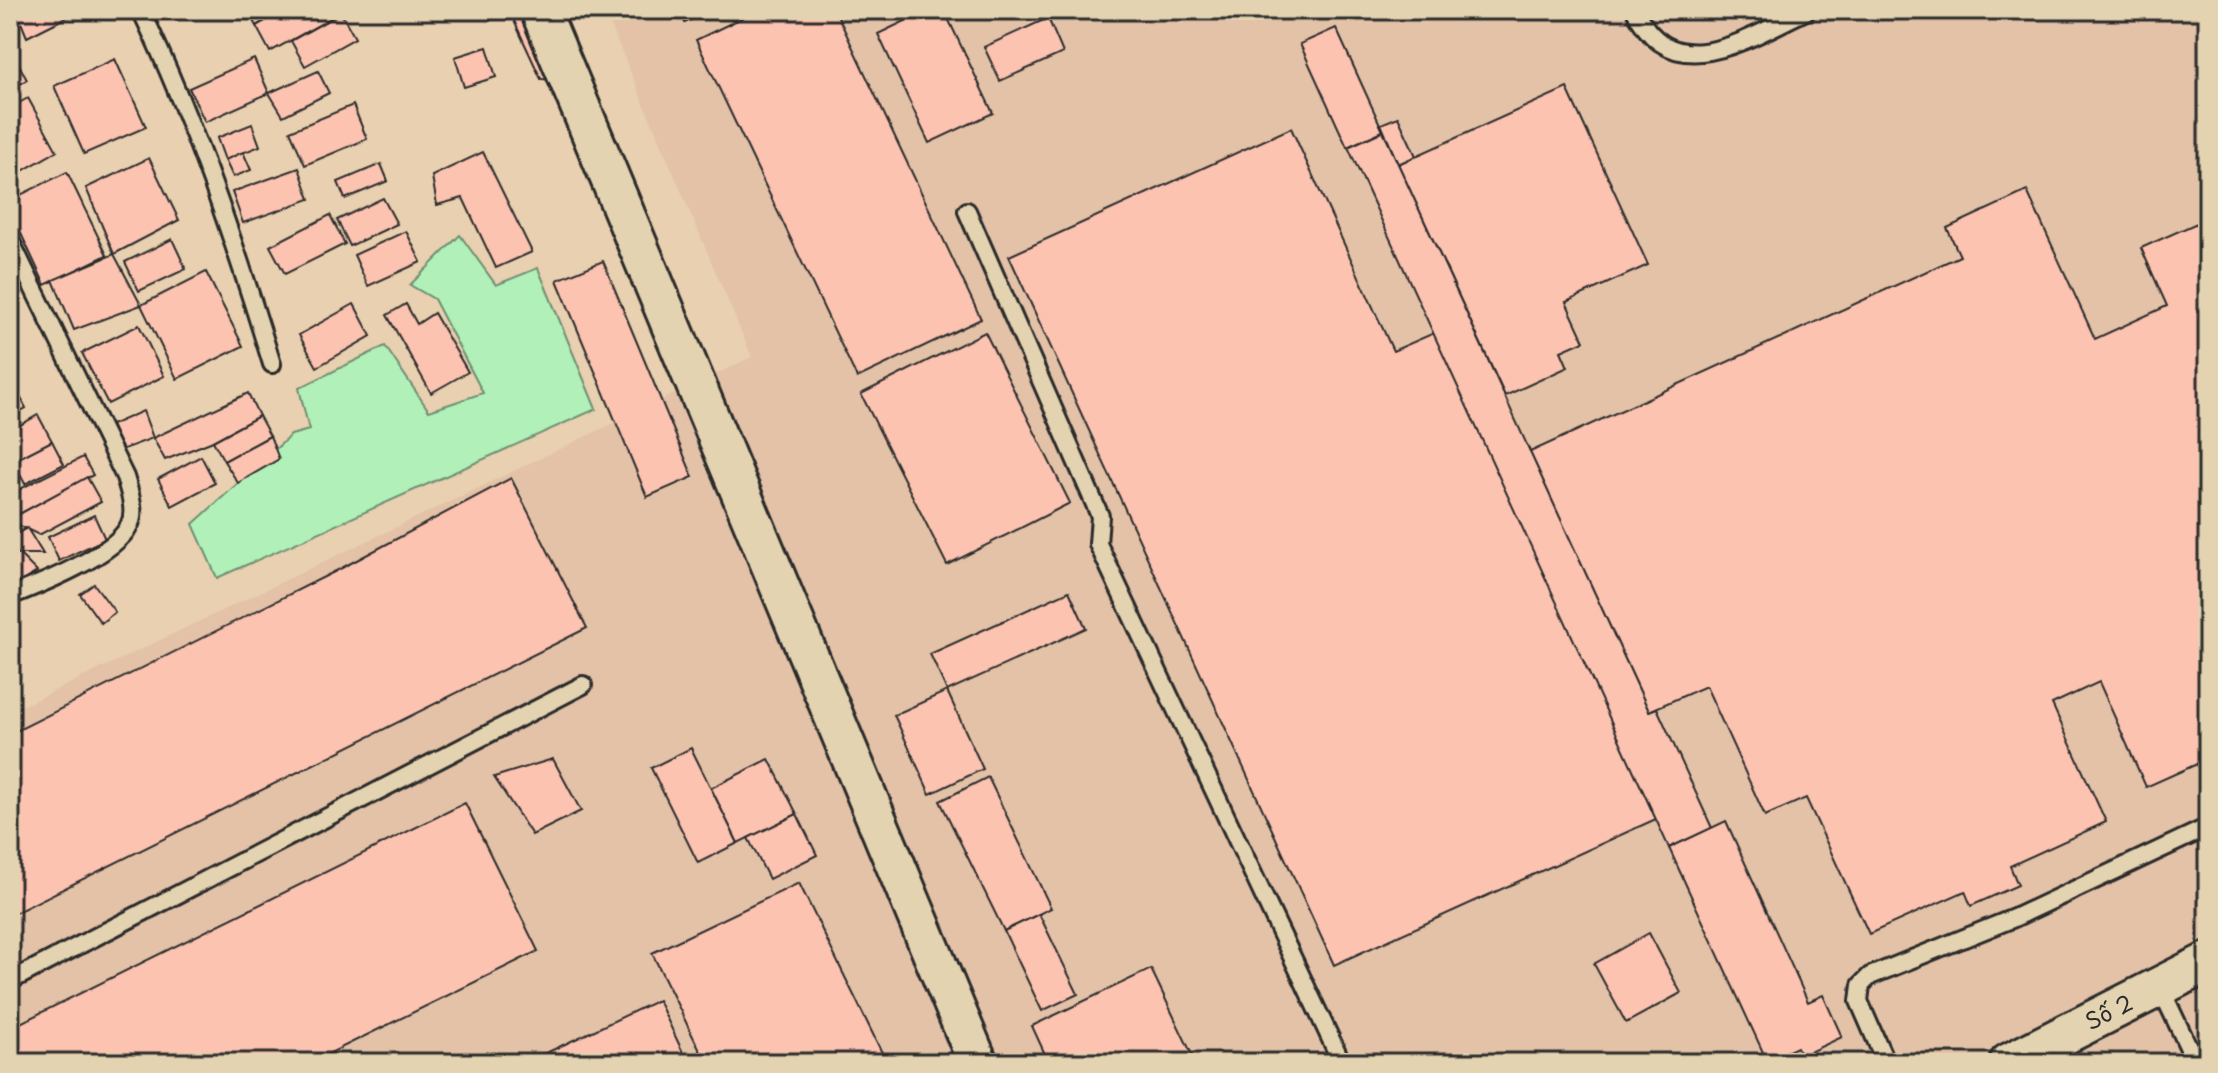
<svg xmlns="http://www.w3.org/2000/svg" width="2218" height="1073" viewBox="0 0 2218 1073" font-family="'Playpen Sans',sans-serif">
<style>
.built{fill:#e3c2a8}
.green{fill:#b1f0b8;stroke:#6e8e72;stroke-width:2}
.building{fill:#fcc3b1;stroke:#2b2b2b;stroke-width:2}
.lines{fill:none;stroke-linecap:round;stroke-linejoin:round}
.service-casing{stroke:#2b2b2b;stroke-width:22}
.tertiary-casing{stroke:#2b2b2b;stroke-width:44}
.service{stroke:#e4d3b0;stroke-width:16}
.tertiary{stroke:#e4d3b0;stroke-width:38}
.labels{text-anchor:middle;stroke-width:8;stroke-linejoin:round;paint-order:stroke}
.street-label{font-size:22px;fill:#2b2b2b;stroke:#e4d3b0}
</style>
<rect width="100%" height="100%" fill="#e9d0b0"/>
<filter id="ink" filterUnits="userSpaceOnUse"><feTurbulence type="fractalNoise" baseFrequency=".0125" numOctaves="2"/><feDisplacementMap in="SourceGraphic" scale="16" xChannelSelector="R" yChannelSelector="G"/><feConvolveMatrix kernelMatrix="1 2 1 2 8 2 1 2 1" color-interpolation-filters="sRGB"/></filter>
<g filter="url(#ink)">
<polygon class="built" points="604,10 2208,10 2208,1063 10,1063 10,712 752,357"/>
<polygon class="green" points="460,235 496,285 538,268 596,409 217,578 193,524 291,435 309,430 299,388 385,346 429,411 483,393 434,299 410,285"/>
<g class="building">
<polygon points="16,10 81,10 27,37"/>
<polygon points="247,10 285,10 256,26"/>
<polygon points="285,10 346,10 270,52 256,26"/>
<polygon points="509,10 529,10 561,80 541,79"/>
<polygon points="679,10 710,10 685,23"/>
<polygon points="758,10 835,10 981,319 857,378 696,40"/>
<polygon points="928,10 944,10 993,113 929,143 878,34"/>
<polygon points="341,13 355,38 305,66 291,41"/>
<polygon points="1048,18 1063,53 1000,81 984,47"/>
<polygon points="1336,28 1383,131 1347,147 1300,44"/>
<polygon points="10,47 27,80 10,89"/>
<polygon points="487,47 496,77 464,87 455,57"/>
<polygon points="115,59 146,127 84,154 54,86"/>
<polygon points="254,59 269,93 205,122 189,88"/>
<polygon points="318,71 329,93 283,116 269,93"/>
<polygon points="1567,88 1648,265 1566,302 1584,341 1561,351 1568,367 1505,396 1398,164"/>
<polygon points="28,98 57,151 10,178 10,108"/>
<polygon points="353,105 367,139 305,165 290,131"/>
<polygon points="1398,117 1416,156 1398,164 1381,124"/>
<polygon points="252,124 260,146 225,160 217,138"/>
<polygon points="1291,128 1393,351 1434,333 1656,819 1334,965 1009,256"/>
<polygon points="1383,131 1649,711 1657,708 1712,828 1669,848 1348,147"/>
<polygon points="243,152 251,170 233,177 225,160"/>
<polygon points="483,152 532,252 496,268 463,198 437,205 432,176"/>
<polygon points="149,158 179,220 114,254 86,188"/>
<polygon points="381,164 388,181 345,199 338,182"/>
<polygon points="299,168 310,199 243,223 232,192"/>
<polygon points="67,172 107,255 45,285 10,210 10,200"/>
<polygon points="2027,191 2095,339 2167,306 2141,248 2208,218 2208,759 2146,787 2099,682 2052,704 2106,822 2010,866 2018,885 1971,906 1965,891 1869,934 1806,798 1765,816 1706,686 1649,711 1530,452 1960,256 1947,228"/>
<polygon points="383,198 397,224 350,246 337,220"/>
<polygon points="330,215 345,244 285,274 270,246"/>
<polygon points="406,231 421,262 368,286 354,255"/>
<polygon points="172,239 186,269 139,291 125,262"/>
<polygon points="114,254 141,305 74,330 53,280"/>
<polygon points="603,261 693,477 647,497 557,280"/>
<polygon points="206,272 243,346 177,379 141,305"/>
<polygon points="354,304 371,336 317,367 299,335"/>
<polygon points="406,304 417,324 434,313 468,372 431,393 387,315"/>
<polygon points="139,325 164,376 108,404 82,353"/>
<polygon points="985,332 1070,503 947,565 861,394"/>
<polygon points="12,381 26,408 10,417 10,382"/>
<polygon points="248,393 259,416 213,441 165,460 153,438"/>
<polygon points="143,411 153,438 121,450 111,425"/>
<polygon points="38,415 52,441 10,463 10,431"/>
<polygon points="259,416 270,436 224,461 213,441"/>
<polygon points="270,436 279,459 238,483 224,461"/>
<polygon points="52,441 64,464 25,484 13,461"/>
<polygon points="201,456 215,483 172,506 158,479"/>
<polygon points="83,457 93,475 14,517 10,511 10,494"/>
<polygon points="87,477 101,502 39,535 18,525 14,517"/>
<polygon points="511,478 587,628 13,914 10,907 10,734 338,570"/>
<polygon points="94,515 105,539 59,561 48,537"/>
<polygon points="27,528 43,554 19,554 10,548 10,537"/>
<polygon points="19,554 37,572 10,588 10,557"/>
<polygon points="94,584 115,612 101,623 80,594"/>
<polygon points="1069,591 1086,628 947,691 930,654"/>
<polygon points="947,691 983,769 930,794 894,715"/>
<polygon points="691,748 738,843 698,863 651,768"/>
<polygon points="553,759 581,811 532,835 494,777"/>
<polygon points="769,759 797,814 738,843 711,788"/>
<polygon points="988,777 1051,908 1004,931 940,801"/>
<polygon points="465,803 538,951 310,1063 10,1063 10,1028"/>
<polygon points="797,814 817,855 769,879 748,838"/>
<polygon points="1726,821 1808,1002 1823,995 1842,1037 1801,1056 1797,1047 1767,1061 1669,848"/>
<polygon points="799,883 887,1063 706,1063 652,953"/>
<polygon points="1039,914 1078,994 1042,1011 1004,931"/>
<polygon points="1649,933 1681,993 1626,1023 1594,964"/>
<polygon points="1151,969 1196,1063 1049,1063 1032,1026"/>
<polygon points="658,1000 688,1063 525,1063"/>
</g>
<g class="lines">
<g class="service-casing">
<g id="service">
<path d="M 141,10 C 195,124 235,243 272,364"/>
<path d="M 1635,10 C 1673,91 1751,36 1808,10"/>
<polyline points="967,211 1100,516 1098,544 1342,1063"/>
<path d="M 10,240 L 125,477 C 129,491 137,512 129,526 C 114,555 41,584 10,596"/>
<polyline points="10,981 583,685"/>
<polyline points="2160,987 2196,1063"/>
<polyline points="1886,1063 1859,1001 1861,985 1870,976 2014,918 2208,827"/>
</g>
</g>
<g class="tertiary-casing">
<g id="tertiary">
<polyline points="540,10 978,1063"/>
<path id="s1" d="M 2009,1063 L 2208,962"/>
</g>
</g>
<use href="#service" class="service"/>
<use href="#tertiary" class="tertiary"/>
</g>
</g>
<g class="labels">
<g class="street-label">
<text dy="8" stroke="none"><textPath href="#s1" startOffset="112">Số 2</textPath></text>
</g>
</g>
<rect width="2218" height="1073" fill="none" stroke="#e4d3b0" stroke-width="40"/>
<rect x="20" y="20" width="2178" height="1033" fill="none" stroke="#2b2b2b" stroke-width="3" filter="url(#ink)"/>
</svg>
